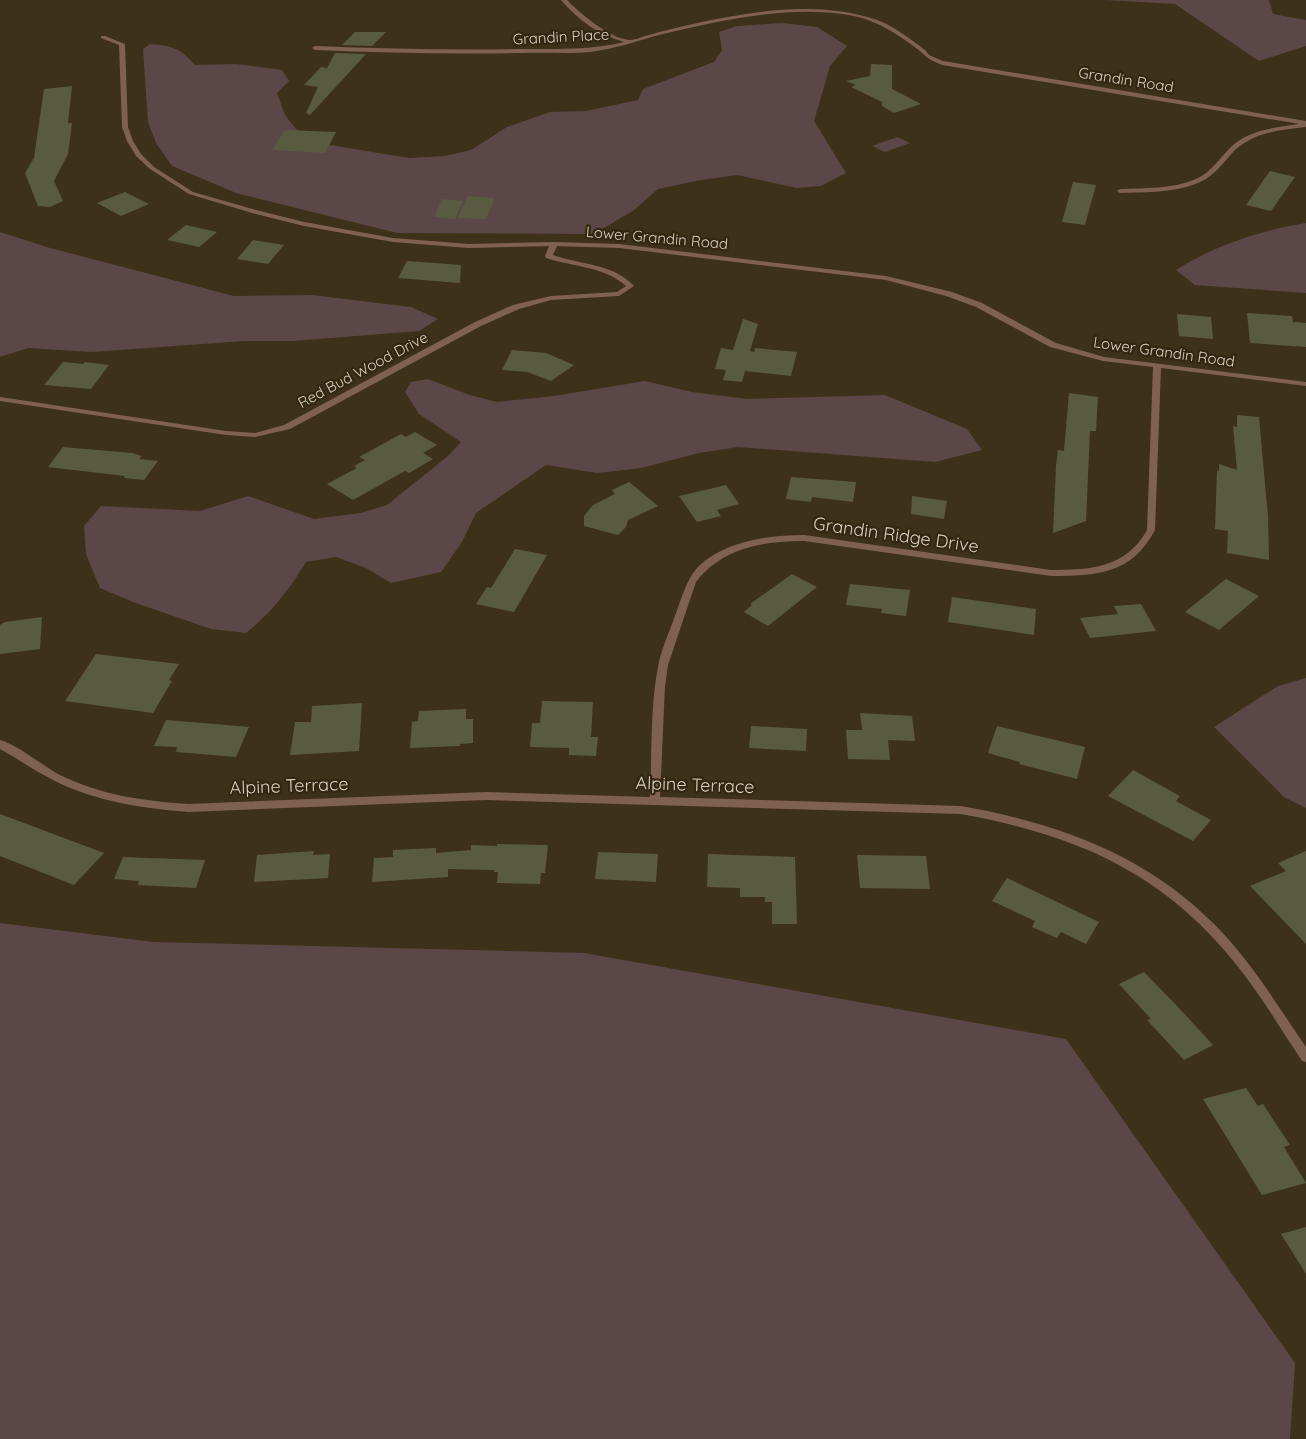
<svg xmlns="http://www.w3.org/2000/svg" width="1306" height="1439" viewBox="0 0 1306 1439" font-family="Quicksand,sans-serif">
<style>
.green{fill:#5b4747}
.building{fill:#585b40}
.lines{fill:none;stroke-linecap:round;stroke-linejoin:round}
.lane{fill:#7f6151;fill-rule:evenodd}
.street{fill:#7f6151;fill-rule:evenodd}
.labels{text-anchor:middle;stroke-width:4.5;stroke-linejoin:round;paint-order:stroke}
.far-street-label{font-size:15px;fill:#d9d1c3;stroke:#34270f}
.street-label{font-size:18px;fill:#d9d1c3;stroke:#34270f}
</style>
<rect width="100%" height="100%" fill="#3e3119"/>
<g class="green">
<polygon points="1106,0 1269,0 1273,14 1306,20 1306,46 1259,61 1175,4"/>
<path d="M 782,23 L 817,27 L 847,46 L 830,66 L 814,121 L 846,173 L 821,186 L 797,188 L 737,175 L 701,180 L 658,189 L 634,210 L 594,234 L 397,233 L 236,193 L 172,166 L 156,143 L 148,122 L 143,49 L 150,44 C 173,46 180,48 195,65 L 236,64 L 282,70 L 289,81 L 277,93 L 285,115 L 296,129 L 330,145 L 409,158 L 445,156 L 471,150 L 507,127 L 550,112 L 586,111 L 638,100 L 643,89 L 714,62 L 722,50 L 719,32 L 737,26 Z"/>
<polygon points="897,137 910,143 885,152 872,146"/>
<path d="M 1306,223 L 1306,293 L 1195,285 L 1176,270 C 1213,246 1262,230 1306,223 Z"/>
<polygon points="0,232 50,248 234,296 312,295 411,307 438,319 419,331 293,341 244,341 92,352 28,348 0,357"/>
<path d="M 428,379 L 470,395 L 497,402 L 554,396 L 645,381 L 692,392 L 747,399 L 885,395 L 967,429 L 982,450 L 935,462 L 738,447 L 699,453 L 641,468 L 597,473 L 546,465 L 476,513 L 462,542 L 441,572 L 391,583 L 366,568 L 336,557 L 306,562 C 289,590 271,613 246,633 L 211,629 L 133,602 L 100,588 L 86,554 L 84,526 L 101,506 L 200,511 L 248,496 L 314,519 L 361,513 L 387,505 L 448,456 L 461,442 L 419,414 L 405,392 L 411,382 Z"/>
<polygon points="1306,678 1306,808 1284,797 1214,727 1278,686"/>
<polygon points="0,923 154,942 584,953 1066,1039 1295,1363 1290,1439 0,1439"/>
</g>
<g class="building">
<polygon points="355,32 386,32 372,46 342,45"/>
<polygon points="335,53 366,54 310,115 306,113 318,87 304,85 321,67 327,68"/>
<polygon points="871,64 892,65 892,89 921,104 894,113 882,106 882,102 851,87 856,85 846,81 870,76"/>
<polygon points="72,86 68,123 72,123 68,154 54,181 63,201 50,207 38,206 25,173 34,158 44,89"/>
<polygon points="285,130 336,132 325,153 272,150"/>
<polygon points="1270,171 1295,177 1271,211 1246,205"/>
<polygon points="1073,182 1096,185 1085,225 1062,222"/>
<polygon points="125,192 149,204 121,216 97,203"/>
<polygon points="468,196 495,198 486,219 458,218"/>
<polygon points="442,199 463,201 455,219 434,217"/>
<polygon points="186,225 217,232 199,247 167,240"/>
<polygon points="253,240 284,245 268,264 237,259"/>
<polygon points="407,261 461,265 460,283 398,278"/>
<polygon points="1247,313 1292,316 1293,322 1306,323 1306,347 1250,343"/>
<polygon points="1177,314 1211,317 1213,339 1179,336"/>
<polygon points="743,319 758,324 750,351 754,352 755,348 797,352 791,376 745,371 742,382 723,380 726,370 715,369 721,348 733,350"/>
<polygon points="512,350 546,353 574,365 551,381 527,372 502,370"/>
<polygon points="63,362 83,364 85,362 109,365 91,389 44,385"/>
<polygon points="1069,393 1098,397 1096,431 1090,431 1086,521 1053,533 1056,466 1058,450 1064,451"/>
<polygon points="1237,415 1259,417 1268,517 1269,560 1227,553 1228,531 1215,529 1217,471 1219,471 1219,464 1237,470 1233,426 1237,427"/>
<polygon points="415,432 437,445 423,453 433,459 409,473 405,471 353,500 327,484 357,468 354,466 365,460 359,457 401,434 406,437"/>
<polygon points="63,447 132,453 142,456 139,459 158,461 144,480 124,478 125,476 48,467"/>
<polygon points="791,477 856,482 853,502 812,497 811,502 786,499"/>
<polygon points="629,482 658,506 628,520 626,527 618,535 584,526 584,516 593,505 615,494 612,490"/>
<polygon points="726,485 739,504 717,510 721,516 697,522 679,496"/>
<polygon points="912,496 947,501 944,519 911,514"/>
<polygon points="515,549 547,555 514,612 476,604 487,587 491,588"/>
<polygon points="792,574 817,587 768,626 744,612 752,605 750,604"/>
<polygon points="1226,579 1259,596 1219,630 1185,612"/>
<polygon points="850,584 910,590 906,616 881,613 882,609 846,605"/>
<polygon points="952,597 1036,609 1034,635 948,622"/>
<polygon points="1141,604 1156,631 1090,638 1080,618 1118,614 1114,606"/>
<polygon points="42,617 40,649 0,654 0,625 5,622"/>
<polygon points="96,654 154,661 179,664 169,680 172,681 153,713 65,701"/>
<polygon points="542,701 593,702 591,737 598,737 596,756 569,755 569,748 530,747 532,723 540,723"/>
<polygon points="362,703 359,751 290,755 295,722 311,722 312,706"/>
<polygon points="466,709 466,719 473,719 473,743 460,744 460,746 410,748 412,722 418,721 419,711"/>
<polygon points="860,713 912,716 915,741 888,740 890,760 848,759 846,730 862,730"/>
<polygon points="166,720 214,724 249,727 236,757 176,752 177,747 154,746"/>
<polygon points="751,726 807,729 806,751 749,748"/>
<polygon points="997,726 1085,747 1077,779 1019,764 1020,762 988,753"/>
<polygon points="1133,770 1180,796 1176,801 1211,820 1193,841 1108,796"/>
<polygon points="0,814 104,853 74,885 0,856"/>
<polygon points="497,844 548,845 545,873 541,873 540,884 497,883 498,872 494,872 494,870 448,869 448,877 372,882 374,858 393,857 393,850 436,848 436,853 471,850 471,845 497,846"/>
<polygon points="314,851 313,855 330,854 328,878 254,882 257,855"/>
<polygon points="1306,851 1306,944 1250,886 1286,871 1278,863"/>
<polygon points="598,852 658,854 656,882 595,879"/>
<polygon points="708,854 795,857 797,924 772,924 772,902 765,902 765,897 740,897 740,888 707,887"/>
<polygon points="857,855 926,856 930,889 860,888"/>
<polygon points="123,857 148,858 205,860 196,888 138,885 139,881 114,879"/>
<polygon points="1007,878 1099,922 1086,944 1061,932 1057,938 1032,927 1035,921 992,901"/>
<polygon points="1144,972 1178,1007 1213,1045 1184,1060 1147,1020 1151,1019 1119,984"/>
<polygon points="1246,1088 1258,1106 1263,1104 1290,1145 1284,1147 1306,1183 1262,1195 1203,1099"/>
<polygon points="1306,1227 1306,1274 1281,1234"/>
</g>
<g class="lines">
<g class="lane">
<path d="M 1306,123 L 1306,127 C 1280,130 1254,132 1234,151 C 1224,162 1214,176 1200,182 C 1176,193 1146,192 1120,193 L 1117,191 L 1120,189 C 1145,188 1173,189 1196,179 C 1212,172 1221,156 1233,145 C 1253,128 1281,127 1306,123 Z"/>
<path d="M 554,242 L 558,244 L 553,255 C 580,265 613,263 634,286 L 619,296 L 551,300 L 519,309 L 481,326 L 290,429 L 255,437 L 226,435 L 0,401 L 0,397 L 226,431 L 255,433 L 284,425 L 475,322 L 513,305 L 551,296 L 617,292 L 626,286 C 604,266 573,267 546,258 L 545,256 L 550,244 Z"/>
</g>
<g class="street">
<path d="M 561,0 L 567,0 C 581,14 610,39 630,40 C 636,40 643,36 649,35 C 663,31 678,27 693,24 C 751,11 819,0 877,20 C 894,26 910,39 925,50 L 929,55 L 943,61 L 1306,121 L 1306,125 L 942,65 C 932,61 927,58 920,51 C 901,36 878,21 854,16 C 793,4 722,20 663,34 C 639,40 616,49 590,52 C 568,54 545,52 523,53 C 453,54 384,53 315,50 L 312,48 L 315,46 C 385,49 455,50 525,49 C 559,49 592,50 624,42 C 599,35 578,20 561,0 Z"/>
<path d="M 101,36 L 105,36 L 125,44 L 128,127 L 133,141 L 141,154 L 154,167 L 193,192 L 256,210 L 304,222 L 393,238 L 469,244 L 554,242 L 619,244 L 886,276 L 952,292 L 982,303 L 1056,343 L 1104,357 L 1306,382 L 1306,386 L 1161,368 L 1155,530 C 1132,574 1097,576 1051,576 L 804,541 C 763,541 722,548 696,582 L 668,665 L 665,686 L 660,797 L 961,806 C 1057,823 1145,854 1215,925 C 1251,961 1277,1005 1306,1047 L 1306,1062 L 1302,1061 C 1280,1028 1260,994 1235,963 C 1161,871 1075,835 961,814 L 486,800 L 189,812 C 142,808 96,802 53,780 C 35,771 18,759 0,749 L 0,740 C 20,746 41,765 60,775 C 100,795 144,801 189,804 L 486,792 L 650,797 C 652,756 650,707 658,667 C 661,649 670,631 676,613 C 682,597 686,581 697,568 C 723,541 769,535 804,535 L 1051,570 C 1091,570 1126,568 1147,530 L 1153,367 L 1103,361 L 1050,347 L 976,307 L 946,296 L 886,280 L 619,248 L 554,246 L 469,248 L 393,242 L 304,226 L 252,213 L 189,194 L 150,169 L 136,156 L 127,141 L 122,127 L 119,45 L 101,38 Z"/>
</g>
</g>
<g class="labels">
<g class="far-street-label">
<text transform="translate(561 37) rotate(-3)" y="5">Grandin Place</text>
<text transform="translate(1126 80) rotate(9)" y="5">Grandin Road</text>
<text transform="translate(657 238) rotate(5)" y="5">Lower Grandin Road</text>
<text transform="translate(1164 352) rotate(8)" y="5">Lower Grandin Road</text>
<text transform="translate(363 370) rotate(-28)" y="5">Red Bud Wood Drive</text>
</g>
<g class="street-label">
<text transform="translate(896 535) rotate(8)" y="6">Grandin Ridge Drive</text>
<text transform="translate(695 785) rotate(2)" y="6">Alpine Terrace</text>
<text transform="translate(289 786) rotate(-2)" y="6">Alpine Terrace</text>
</g>
</g>
</svg>
